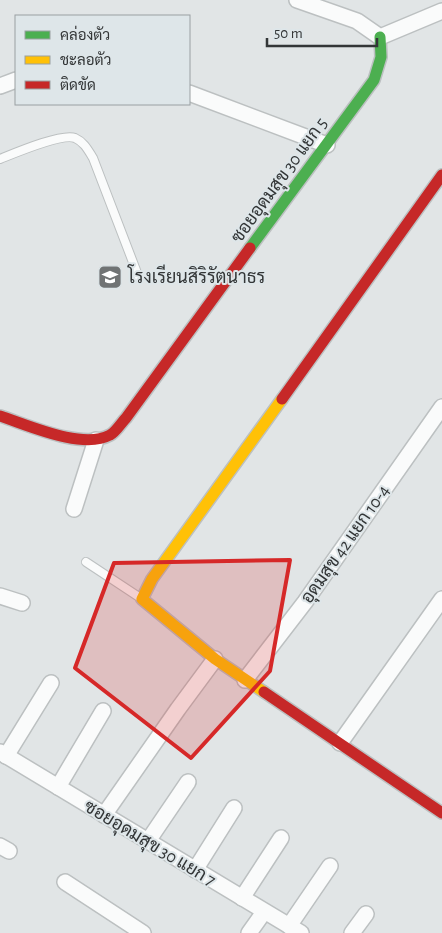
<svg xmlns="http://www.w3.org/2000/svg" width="442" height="933" viewBox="0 0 442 933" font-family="'Alegreya Sans',Sarabun,sans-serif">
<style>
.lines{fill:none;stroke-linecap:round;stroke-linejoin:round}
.lane-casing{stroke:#bcc0c1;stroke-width:10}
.street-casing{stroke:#bcc0c1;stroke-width:18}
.fast-casing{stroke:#bcc0c1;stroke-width:14}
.slow-casing{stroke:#bcc0c1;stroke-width:14}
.jam-casing{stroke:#bcc0c1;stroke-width:14}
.lane{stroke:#fafbfb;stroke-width:8}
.street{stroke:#fafbfb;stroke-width:15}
.fast{stroke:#4caf50;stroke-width:11}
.slow{stroke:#ffc107;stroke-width:11}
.jam{stroke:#c62828;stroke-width:11}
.marked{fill:#d62828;fill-opacity:0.2;stroke:#d62828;stroke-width:4;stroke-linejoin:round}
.labels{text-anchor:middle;stroke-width:4;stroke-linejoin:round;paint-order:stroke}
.street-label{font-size:18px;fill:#333637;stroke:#dee6e9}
.poi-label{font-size:18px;fill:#333637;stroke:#dee6e9;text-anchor:start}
</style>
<rect width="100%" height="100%" fill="#e1e5e6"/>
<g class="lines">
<g class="lane-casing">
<g id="lane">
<path d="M 0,159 C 15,153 62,133 75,138 C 84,142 88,150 93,158 L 139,278"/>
<polyline points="86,562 142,599"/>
</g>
</g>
<g class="street-casing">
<g id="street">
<polyline points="297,0 357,21 380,37 442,11"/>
<polyline points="0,86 16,80"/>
<polyline points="189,93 327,145"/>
<polyline points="74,509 96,440"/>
<polyline points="0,596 22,603"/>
<polyline points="245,680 305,602 442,407"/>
<polyline points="340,743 442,599"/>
<polyline points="0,752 301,933"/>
<polyline points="6,756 51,683"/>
<polyline points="58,787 103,711"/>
<polyline points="104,815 178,709 215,659"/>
<polyline points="148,841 188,782"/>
<polyline points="0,846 9,851"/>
<polyline points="195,870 234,808"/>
<polyline points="65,882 143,933"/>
<polyline points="242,898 281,838"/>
<polyline points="289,926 330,866"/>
<polyline points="249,933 264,912"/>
<polyline points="352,933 366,914"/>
</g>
</g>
<g class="fast-casing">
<polyline id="fast" points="250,248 374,80 381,57 380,37"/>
</g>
<g class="slow-casing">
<polyline id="slow" points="264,692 215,659 142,599 152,579 282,399"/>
</g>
<g class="jam-casing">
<g id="jam">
<polyline points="282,399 442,175"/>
<path d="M 0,416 C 28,425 82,450 110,435 C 116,432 121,423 126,418 L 250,248"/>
<polyline points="264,692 442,813"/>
</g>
</g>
<use href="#lane" class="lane"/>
<use href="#street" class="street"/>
<use href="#fast" class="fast"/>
<use href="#slow" class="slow"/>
<use href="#jam" class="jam"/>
</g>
<path class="marked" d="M 290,560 L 270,671 L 191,758 L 75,668 L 114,563 Z"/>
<defs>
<g id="school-square" transform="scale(1.25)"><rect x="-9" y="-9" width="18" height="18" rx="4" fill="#707374" stroke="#dee6e9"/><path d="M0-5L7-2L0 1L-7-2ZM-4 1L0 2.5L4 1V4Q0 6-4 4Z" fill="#fff"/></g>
</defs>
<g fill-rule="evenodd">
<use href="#school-square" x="110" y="277"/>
</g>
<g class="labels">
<g class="street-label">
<text transform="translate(279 180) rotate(-54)" y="6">ซอยอุดมสุข 30 แยก 5</text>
<text transform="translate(345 544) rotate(-55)" y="6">อุดมสุข 42 แยก 10-4</text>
<text transform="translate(150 843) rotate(31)" y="6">ซอยอุดมสุข 30 แยก 7</text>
</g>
<g class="poi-label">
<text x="128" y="283">โรงเรียนสิริรัตนาธร</text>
</g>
</g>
<rect x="15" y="15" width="175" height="90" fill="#dee6e9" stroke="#9aa0a2"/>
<rect x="25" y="31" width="25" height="8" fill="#4caf50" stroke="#9aa0a2"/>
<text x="60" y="40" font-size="15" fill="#333637">คล่องตัว</text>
<rect x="25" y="56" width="25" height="8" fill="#ffc107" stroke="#9aa0a2"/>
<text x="60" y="65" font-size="15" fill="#333637">ชะลอตัว</text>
<rect x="25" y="81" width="25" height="8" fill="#c62828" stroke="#9aa0a2"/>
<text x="60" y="90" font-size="15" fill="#333637">ติดขัด</text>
<path d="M267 38v8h110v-8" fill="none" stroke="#333637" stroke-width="2.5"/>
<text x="274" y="38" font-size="15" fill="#333637" stroke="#dee6e9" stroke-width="4" paint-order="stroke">50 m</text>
</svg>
